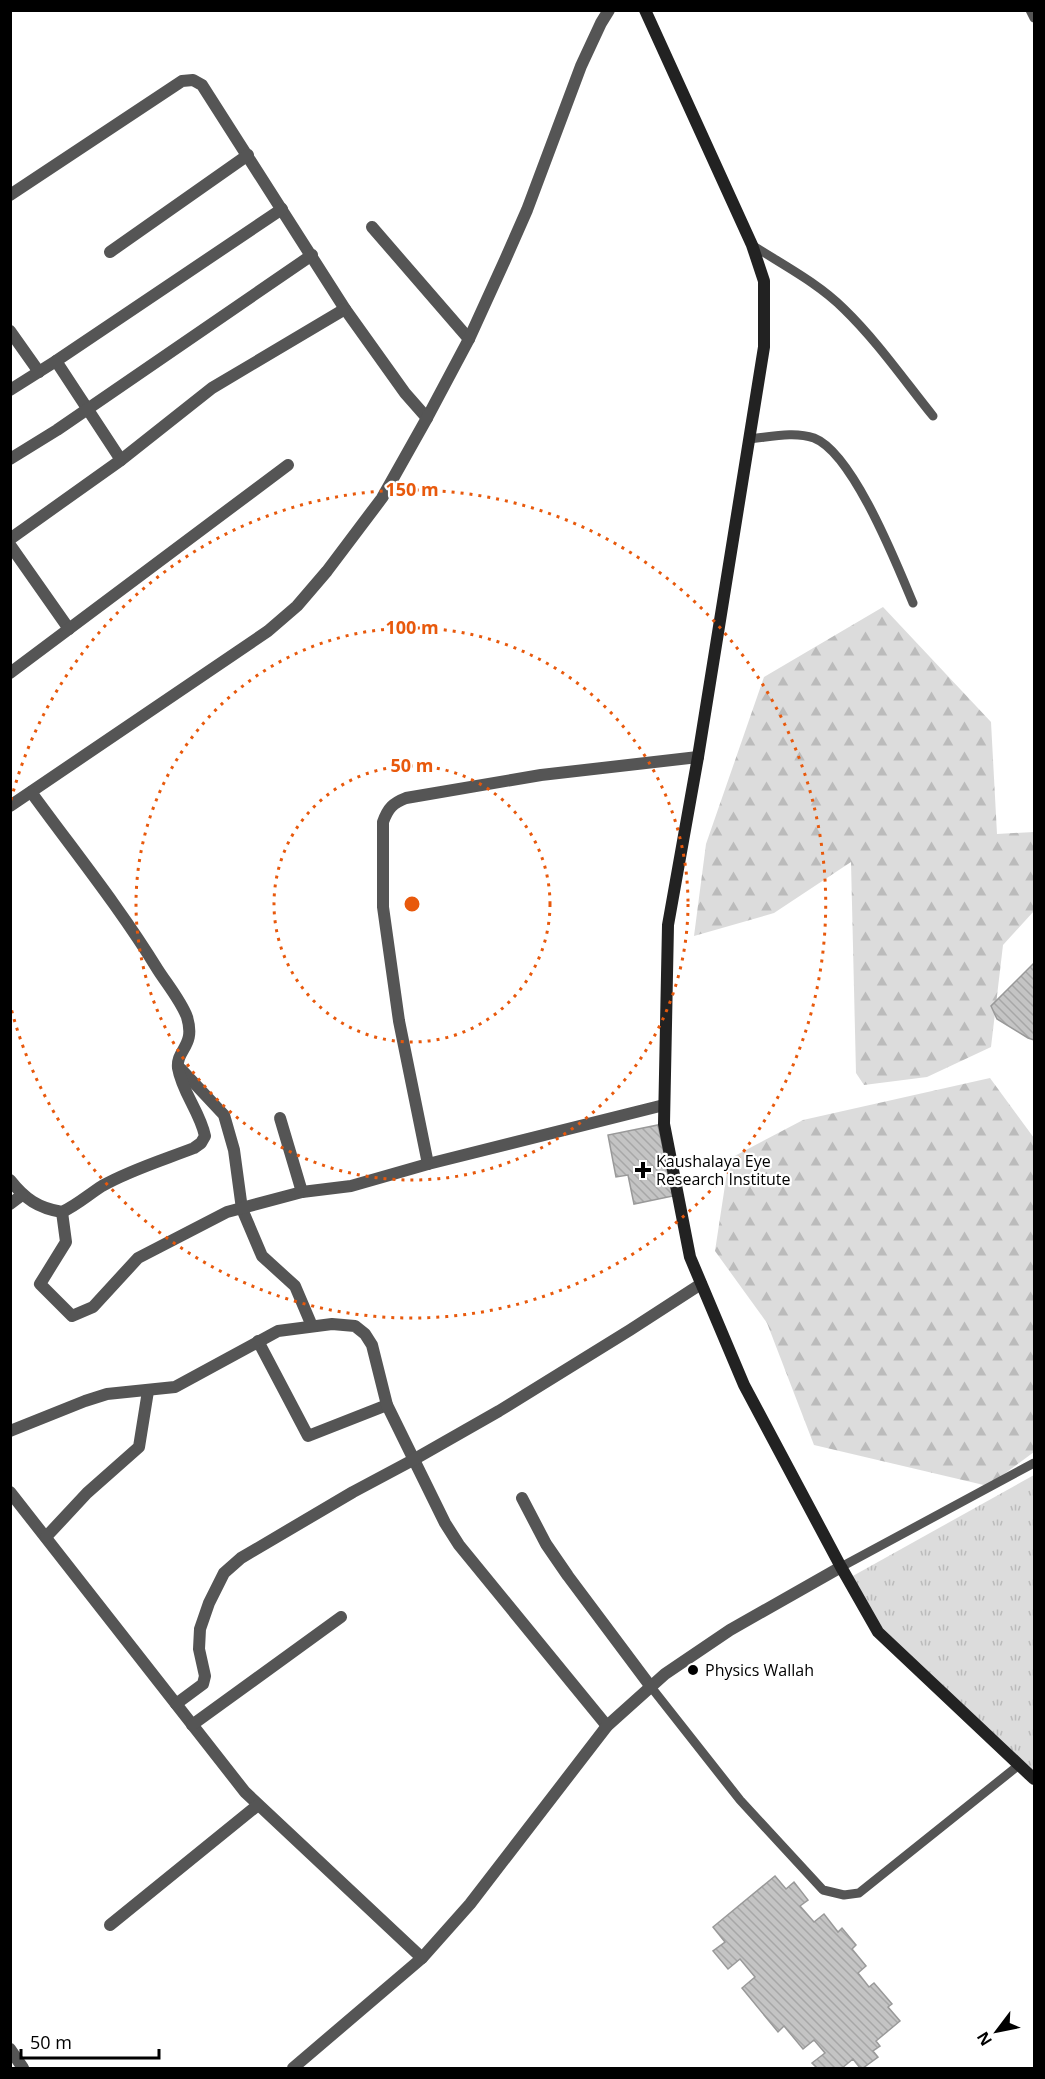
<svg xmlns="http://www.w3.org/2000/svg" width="1045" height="2079" viewBox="0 0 1045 2079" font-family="'Open Sans',sans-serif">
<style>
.forest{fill:url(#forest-firs)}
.park{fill:url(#park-tufts)}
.building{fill:url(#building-back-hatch);stroke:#999;stroke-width:1.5}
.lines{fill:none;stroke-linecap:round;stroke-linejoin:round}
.lane{stroke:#555;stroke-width:9}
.street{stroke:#555;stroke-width:12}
.secondary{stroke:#222;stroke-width:12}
.ring{fill:none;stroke:#e8590c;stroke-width:3;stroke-dasharray:3 6}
.poi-dot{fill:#000;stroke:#fff;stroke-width:2}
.labels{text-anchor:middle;stroke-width:4.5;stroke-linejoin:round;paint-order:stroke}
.poi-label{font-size:16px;fill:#000;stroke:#fff;text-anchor:start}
.centre{fill:#e8590c;stroke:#fff;stroke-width:3}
.ring-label{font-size:18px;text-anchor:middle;font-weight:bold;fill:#e8590c;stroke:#fff;stroke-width:4.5;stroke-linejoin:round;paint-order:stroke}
</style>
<defs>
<pattern id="forest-firs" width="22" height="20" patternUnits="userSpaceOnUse" patternTransform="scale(1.5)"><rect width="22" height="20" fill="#dcdcdc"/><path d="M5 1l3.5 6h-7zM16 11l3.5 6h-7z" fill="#bbb"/></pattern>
<pattern id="park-tufts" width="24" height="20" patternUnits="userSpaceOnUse" patternTransform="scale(1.5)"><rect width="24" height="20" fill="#dcdcdc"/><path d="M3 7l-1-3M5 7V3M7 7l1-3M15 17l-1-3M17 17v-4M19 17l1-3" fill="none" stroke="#bbb"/></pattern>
<pattern id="building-back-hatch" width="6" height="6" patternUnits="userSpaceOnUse" patternTransform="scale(1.5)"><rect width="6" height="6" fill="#c4c4c4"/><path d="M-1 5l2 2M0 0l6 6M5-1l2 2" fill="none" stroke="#a7a7a7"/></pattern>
</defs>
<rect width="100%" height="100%" fill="#fff"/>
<g class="forest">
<polygon points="883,607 991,722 997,834 1034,832 1034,911 1003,945 991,1047 927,1077 864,1085 856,1073 851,862 774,913 694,936 706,844 764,677"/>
<polygon points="990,1078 1034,1138 1034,1452 988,1486 814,1445 767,1323 715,1251 729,1159 803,1120"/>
</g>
<polygon class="park" points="1034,1475 1034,1779 878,1632 851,1577"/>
<g class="building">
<polygon points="1034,963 1034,1040 1028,1038 997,1019 991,1006"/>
<polygon points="658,1125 673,1196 634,1204 628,1175 616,1177 608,1135"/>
<polygon points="775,1876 786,1889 794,1882 808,1900 800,1906 814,1922 824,1914 838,1932 842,1928 856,1945 852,1949 866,1966 858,1973 869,1987 874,1983 892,2004 888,2007 900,2021 876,2041 880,2046 873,2051 878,2057 863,2068 860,2068 853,2059 842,2068 817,2068 812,2063 825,2053 814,2040 803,2049 784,2026 778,2032 742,1988 755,1977 740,1959 728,1969 713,1951 725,1942 713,1927"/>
</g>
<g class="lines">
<g class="lane">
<polyline points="1030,10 1034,18"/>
<path d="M 752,245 C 783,265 818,283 844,309 C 877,341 904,380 933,416"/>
<path d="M 749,439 C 770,437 794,431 814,438 C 853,453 897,565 913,603"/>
<polyline points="841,1567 1034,1463"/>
<polyline points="651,1687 740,1800 823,1890 844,1895 859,1893 1019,1765"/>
</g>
<g class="street">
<polyline points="10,195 182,81 193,80 202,85 345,309 405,393 427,418"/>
<polyline points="372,227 469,339"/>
<polyline points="110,252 248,155"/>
<polyline points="10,331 39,372"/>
<polyline points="56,361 282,209"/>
<polyline points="10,390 56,361 121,460"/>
<polyline points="10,459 57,430 312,255"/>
<polyline points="10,539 121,460 212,388 345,309"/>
<polyline points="10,545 69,629"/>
<polyline points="10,673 288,465"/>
<polyline points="10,806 268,631 297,606 327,571 382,498 427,418 469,339 505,260 527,210 581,66 601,23 609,10"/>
<polyline points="181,1069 224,1115 234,1150 242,1209 262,1256 295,1286 312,1326"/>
<polyline points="280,1118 302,1192"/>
<path d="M 428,1164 L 399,1021 L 383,907 L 383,822 C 388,808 393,803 406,798 L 541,775 L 698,757"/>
<path d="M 10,1180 C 25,1199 38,1208 62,1212 C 77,1205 88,1195 102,1186 C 130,1170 163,1160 194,1148 L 201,1143 L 205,1136 C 200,1112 182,1092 178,1068 C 176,1049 196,1047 187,1017 C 181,1001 167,984 158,970 C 120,908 74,851 31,792"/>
<polyline points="10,1204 22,1195"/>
<polyline points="62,1212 66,1242 40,1284 72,1316 93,1307 138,1258 227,1212 302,1192 351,1186 428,1164 664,1105"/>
<polyline points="258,1341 308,1436 387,1405"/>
<polyline points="10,1431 85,1401 107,1394 175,1387 278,1331 332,1324 355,1326 365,1334 372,1345 387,1405 445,1523 459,1545 607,1726"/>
<polyline points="10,1492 245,1792 422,1958"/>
<polyline points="522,1498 546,1544 568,1576 651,1687"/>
<polyline points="46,1537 87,1493 139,1447 148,1391"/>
<polyline points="176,1704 203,1684 205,1676 199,1649 200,1629 209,1603 224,1573 241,1558 353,1492 413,1460 499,1411 630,1330 701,1284"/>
<polyline points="192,1725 341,1617"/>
<polyline points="110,1925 258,1805"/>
<polyline points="10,2049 23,2068"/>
<polyline points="293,2068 422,1958 470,1904 607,1726 665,1674 730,1630 841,1567"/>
</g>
<polyline class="secondary" points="645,10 752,245 764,281 764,347 698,757 668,925 664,1124 690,1257 744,1385 841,1567 878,1632 1034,1779"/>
</g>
<g class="ring">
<circle cx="412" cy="904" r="138"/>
<circle cx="412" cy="904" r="276"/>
<path d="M11 800A414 414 0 1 1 11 1008"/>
</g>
<g class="poi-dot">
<path d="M640 1161h6v6h6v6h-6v6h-6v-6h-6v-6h6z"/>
<circle cx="693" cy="1670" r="6"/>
</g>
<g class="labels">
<g class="poi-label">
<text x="656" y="1167">Kaushalaya Eye<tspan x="656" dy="18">Research Institute</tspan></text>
<text x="705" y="1676">Physics Wallah</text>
</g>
</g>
<circle cx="412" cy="904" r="9" class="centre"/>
<g class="ring-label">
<text x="412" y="496">150 m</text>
<text x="412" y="634">100 m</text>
<text x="412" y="772">50 m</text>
</g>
<rect width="1045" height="2079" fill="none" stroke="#000000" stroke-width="24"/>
<g transform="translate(997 2031) rotate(238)" stroke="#ffffff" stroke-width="4.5" paint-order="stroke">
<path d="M0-4.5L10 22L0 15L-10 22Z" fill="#000000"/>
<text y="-9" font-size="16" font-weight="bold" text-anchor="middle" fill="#000000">N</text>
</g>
<path d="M21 2049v9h138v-9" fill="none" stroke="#000000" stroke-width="3"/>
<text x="30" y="2049" font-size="18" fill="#000000" stroke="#ffffff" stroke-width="4.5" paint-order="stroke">50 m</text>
</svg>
